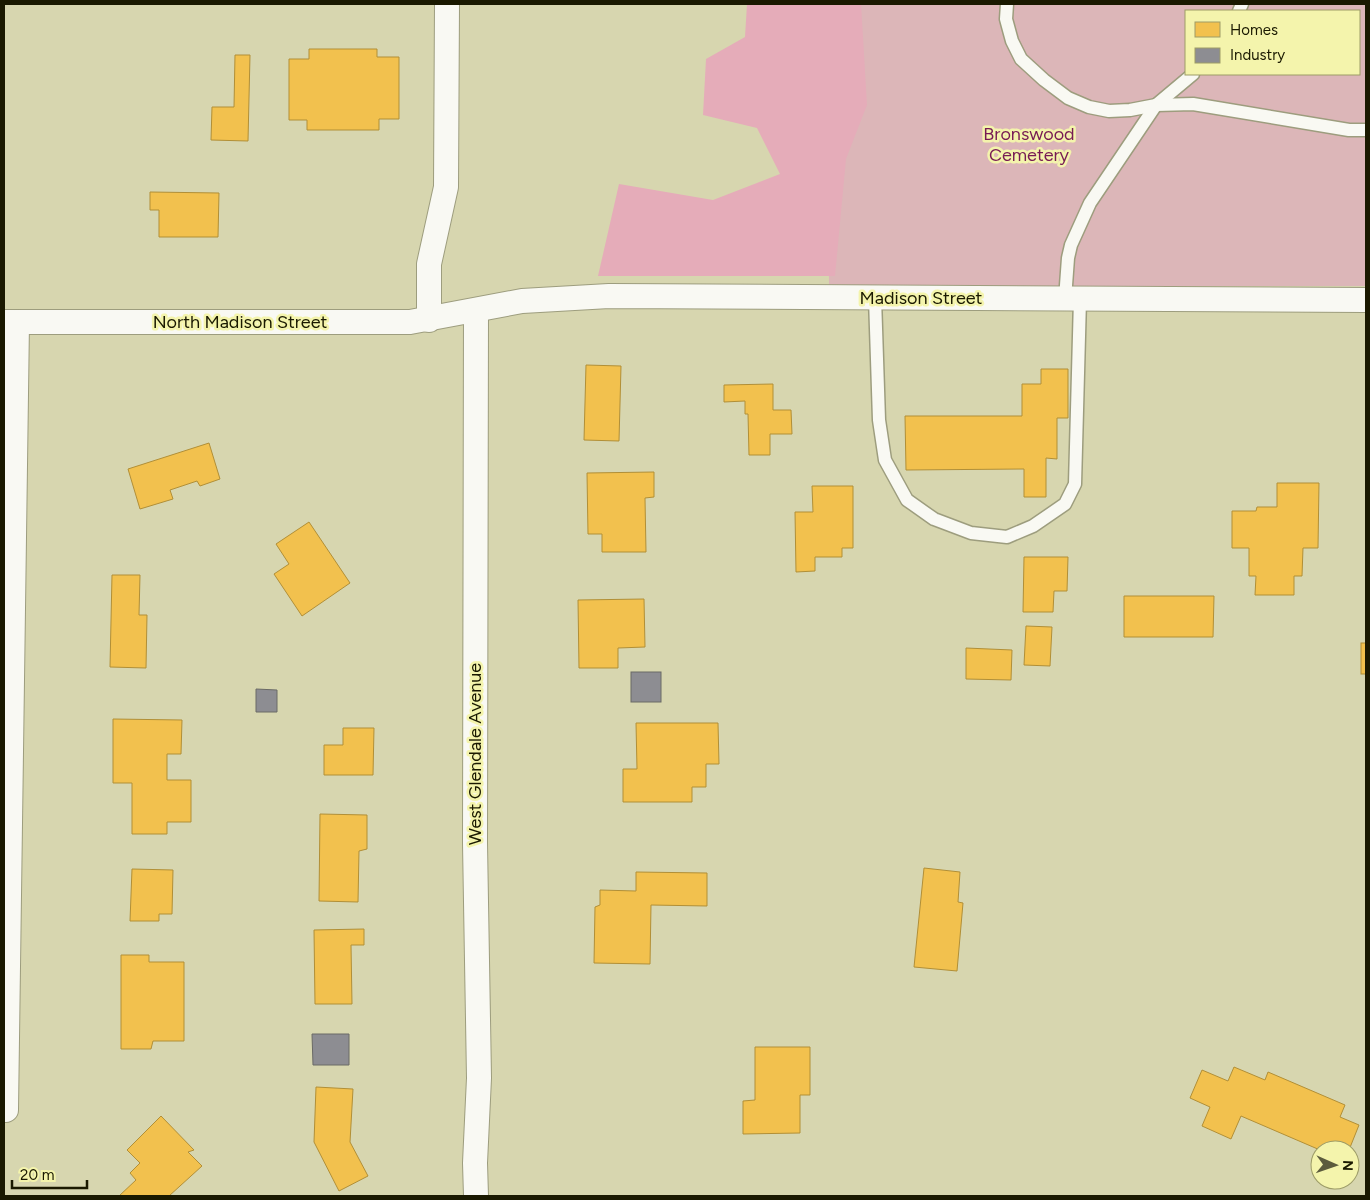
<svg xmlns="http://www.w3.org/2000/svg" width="1370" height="1200" viewBox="0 0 1370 1200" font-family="Figtree,sans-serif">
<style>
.green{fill:#dcb6b8;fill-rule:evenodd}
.forest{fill:#e5acb9}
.homes{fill:#f2c14e;stroke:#b18f37}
.industry{fill:#8d8d92;stroke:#6a6a66}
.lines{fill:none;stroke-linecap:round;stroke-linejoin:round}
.service-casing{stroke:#9d9d7e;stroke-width:15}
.minor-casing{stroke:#9d9d7e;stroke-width:26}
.service{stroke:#f9f9f3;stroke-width:12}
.minor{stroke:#f9f9f3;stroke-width:24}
.labels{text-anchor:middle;stroke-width:5;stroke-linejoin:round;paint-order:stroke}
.park-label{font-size:18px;fill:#771b54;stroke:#f4f4ac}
.street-label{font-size:18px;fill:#1a1900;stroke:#f4f4ac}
</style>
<rect width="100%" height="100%" fill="#d7d6af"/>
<path class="green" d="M 828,4 L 1366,4 L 1366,286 L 829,286 ZM 1186,11 L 1359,11 L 1359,74 L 1186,74 Z"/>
<polygon class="forest" points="747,4 861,4 867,105 846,159 835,276 598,276 619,184 713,200 780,174 757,128 703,115 706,59 745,37"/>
<g class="homes">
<polygon points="309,49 377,49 377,57 399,57 399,119 379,119 379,130 307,130 307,120 289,120 289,59 309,59"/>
<polygon points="235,55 250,55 248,141 211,140 212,107 234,107"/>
<polygon points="150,192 219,193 218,237 159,237 159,210 150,210"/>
<polygon points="586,365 621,366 619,441 584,440"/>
<polygon points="1041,369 1068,369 1068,418 1057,418 1057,459 1046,458 1046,497 1024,497 1024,469 906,470 905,416 1022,416 1022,384 1041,384"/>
<polygon points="773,384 773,410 791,410 792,434 770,434 770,455 749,455 748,414 745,414 745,401 724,402 724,385"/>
<polygon points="209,443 220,479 200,486 197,481 170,490 173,499 140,509 128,469"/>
<polygon points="654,472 654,497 645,498 646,552 602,552 602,534 588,534 587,473"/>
<polygon points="1277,483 1319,483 1318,548 1303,548 1302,576 1294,576 1294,595 1255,595 1256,576 1249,576 1249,548 1232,548 1232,511 1256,511 1257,507 1277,507"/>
<polygon points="812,486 853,486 853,548 842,548 842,557 815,557 815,571 796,572 795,512 813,512"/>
<polygon points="309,522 350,583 302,616 274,574 289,564 276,544"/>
<polygon points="1024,557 1068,557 1067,591 1054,591 1053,612 1023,612"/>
<polygon points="112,575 140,575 139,615 147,615 146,668 110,667"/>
<polygon points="1124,596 1214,596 1213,637 1124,637"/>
<polygon points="644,599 645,647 618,648 618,668 579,668 578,600"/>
<polygon points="1026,626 1052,627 1050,666 1024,665"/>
<rect x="1361" y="643" width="5" height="31"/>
<polygon points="966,648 1012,650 1011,680 966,679"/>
<polygon points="113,719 182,720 181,754 167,754 167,780 191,780 191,822 167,822 167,834 132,834 132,783 113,783"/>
<polygon points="636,723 718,723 719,764 706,764 706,787 692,787 692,802 623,802 623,769 637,769"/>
<polygon points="343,728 374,728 373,775 324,775 324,745 343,745"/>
<polygon points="320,814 367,815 367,849 359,851 358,902 319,901"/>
<polygon points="924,868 960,872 958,902 963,903 957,971 914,967"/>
<polygon points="132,869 173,870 172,914 159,914 159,921 130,921"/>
<polygon points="636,872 707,873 707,906 651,905 650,964 594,963 595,907 600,905 600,890 636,891"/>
<polygon points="364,929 364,945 351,945 352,1004 315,1004 314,930"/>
<polygon points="121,955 149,955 149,962 184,962 184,1041 153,1041 151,1049 121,1049"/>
<polygon points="755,1047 810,1047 810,1095 800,1095 800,1133 743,1134 743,1101 755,1100"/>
<polygon points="1234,1067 1265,1080 1268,1072 1345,1105 1340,1117 1359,1125 1349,1150 1320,1150 1241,1116 1231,1139 1202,1126 1210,1107 1190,1098 1202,1070 1228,1081"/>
<polygon points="316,1087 353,1089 350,1142 368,1176 339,1191 314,1142"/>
<polygon points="161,1116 194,1150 188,1152 202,1166 169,1196 119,1196 136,1180 130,1173 140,1163 127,1150"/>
</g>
<g class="industry">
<rect x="631" y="672" width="30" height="30"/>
<polygon points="256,689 277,690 277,712 256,712"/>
<polygon points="312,1034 349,1034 349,1065 313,1065"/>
</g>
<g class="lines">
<g class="service-casing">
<g id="service">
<polyline points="1007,4 1006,19 1012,41 1021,59 1044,80 1068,98 1089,107 1109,111 1130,110 1156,105 1193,104 1349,130 1366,130"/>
<polyline points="1239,11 1242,4"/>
<polyline points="875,298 879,420 885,460 907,500 934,519 971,533 1007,537 1033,526 1065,504 1075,484 1080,299"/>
<polyline points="1065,299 1068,258 1071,245 1090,203 1156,105 1193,74"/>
</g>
</g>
<g class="minor-casing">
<g id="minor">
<polyline points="429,320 429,264 446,187 447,4"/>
<polyline points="4,322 410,322 522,301 609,296 1366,300"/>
<polyline points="6,1110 17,322"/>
<polyline points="476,1196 475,1163 479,1078 475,843 476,311"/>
</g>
</g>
<use href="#service" class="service"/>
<use href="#minor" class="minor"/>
</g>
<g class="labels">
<g class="park-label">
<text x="1029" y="140">Bronswood<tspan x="1029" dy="21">Cemetery</tspan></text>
</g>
<g class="street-label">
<text x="921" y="304">Madison Street</text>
<text x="240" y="328">North Madison Street</text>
<text transform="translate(475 754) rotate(-90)" y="6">West Glendale Avenue</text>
</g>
</g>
<rect width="1370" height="1200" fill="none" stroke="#1a1900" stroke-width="10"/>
<rect x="1185" y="10" width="175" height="65" fill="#f4f4ac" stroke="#9d9c67"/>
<rect x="1195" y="22" width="25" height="15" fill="#f2c14e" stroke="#9d9c67"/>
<text x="1230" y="35" font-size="15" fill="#1a1900">Homes</text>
<rect x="1195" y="48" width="25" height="15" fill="#8d8d92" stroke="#9d9c67"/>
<text x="1230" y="60" font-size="15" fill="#1a1900">Industry</text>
<g transform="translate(1335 1165) rotate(92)"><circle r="24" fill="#f4f4ac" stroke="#9d9c67"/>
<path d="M0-4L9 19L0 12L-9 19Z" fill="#5c5b3d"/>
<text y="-8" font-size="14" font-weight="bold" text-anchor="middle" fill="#1a1900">N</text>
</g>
<path d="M12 1180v8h75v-8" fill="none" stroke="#1a1900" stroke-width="2.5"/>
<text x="20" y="1180" font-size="15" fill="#1a1900" stroke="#f4f4ac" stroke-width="4" paint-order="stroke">20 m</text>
</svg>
